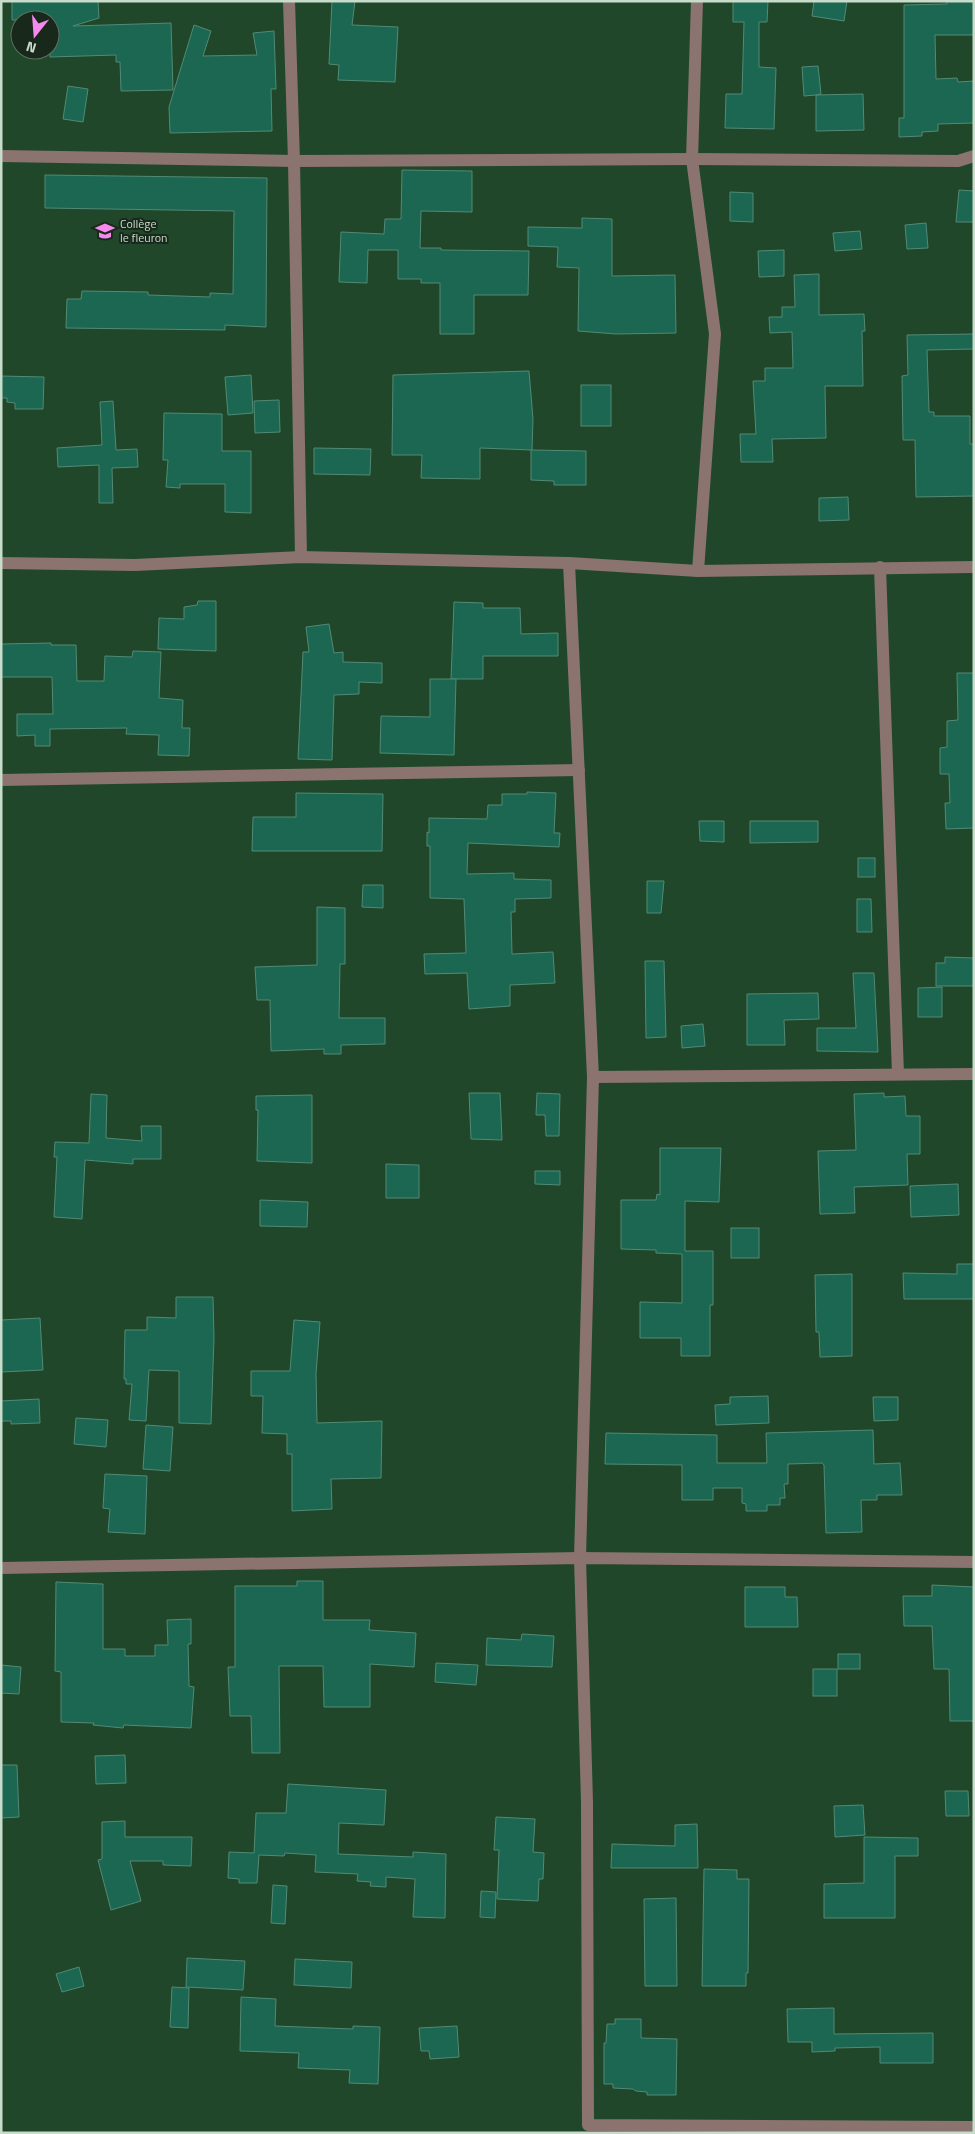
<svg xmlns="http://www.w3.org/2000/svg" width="975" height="2134" viewBox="0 0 975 2134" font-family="'Titillium Web',sans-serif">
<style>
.building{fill:#1b6751;stroke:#528a76}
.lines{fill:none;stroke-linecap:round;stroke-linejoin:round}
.minor{stroke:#8b736f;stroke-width:12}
.labels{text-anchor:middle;stroke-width:4;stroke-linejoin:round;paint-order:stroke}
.poi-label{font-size:12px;fill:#c7dcca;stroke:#18281b;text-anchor:start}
</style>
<rect width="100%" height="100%" fill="#204729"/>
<g class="building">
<polygon points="12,1 98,1 99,18 73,26 171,23 173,90 121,91 120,62 116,62 116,55 50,57 50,20 12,20"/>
<polygon points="332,1 355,1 352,25 398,27 395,82 338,80 339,65 329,64"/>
<polygon points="733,1 768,1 767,22 759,22 759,67 776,68 774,129 725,128 726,94 742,94 744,22 733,22"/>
<polygon points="814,1 847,1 844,21 812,16"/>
<polygon points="947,1 974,1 974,35 935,35 936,79 957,78 958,82 974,81 974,123 938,124 938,131 922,132 922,136 899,137 899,118 904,118 904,5 947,4"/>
<polygon points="194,25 211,31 203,56 257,55 253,33 274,31 276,89 271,89 272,131 170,133 169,107"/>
<polygon points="818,66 821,94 816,95 863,94 864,130 816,131 816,95 804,96 802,67"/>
<polygon points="68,86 88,89 83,122 63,119"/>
<polygon points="402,170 472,171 472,212 421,211 420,248 441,248 441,250 529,251 528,295 474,295 474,334 440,334 440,283 421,283 421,279 398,279 398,250 368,250 367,283 339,282 341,232 384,234 385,219 401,219"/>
<polygon points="45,175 267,178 266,327 225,325 225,330 66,328 67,299 81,299 82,291 148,292 148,295 210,297 210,293 233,294 234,211 45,208"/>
<polygon points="959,190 974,191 974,222 956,222"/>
<polygon points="730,192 753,193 753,222 730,221"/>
<polygon points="582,218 612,219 612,276 675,275 676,333 616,334 578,331 579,268 557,267 558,247 528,246 528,227 582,228"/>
<polygon points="926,223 928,248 907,249 905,225"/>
<polygon points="860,231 862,249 835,251 833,233"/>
<polygon points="784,250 784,276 759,277 758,251"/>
<polygon points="819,274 819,315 864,314 865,331 862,331 863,386 825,386 826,438 772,439 773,462 741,462 740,434 756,434 753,381 765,381 765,368 793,368 792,332 770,333 769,317 782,317 782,307 795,307 794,275"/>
<polygon points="974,334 974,349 927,350 929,412 934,412 934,416 970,416 970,444 974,444 974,496 916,497 915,440 903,440 902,376 908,375 907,335"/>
<polygon points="529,371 533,419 532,450 480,448 480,479 421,478 422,455 392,455 393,375"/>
<polygon points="251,375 253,413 228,415 225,377"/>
<polygon points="1,376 44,377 43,409 15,409 15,403 7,402 7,398 1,398"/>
<rect x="581" y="385" width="30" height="41"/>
<polygon points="279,400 280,432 255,433 254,401"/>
<polygon points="113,401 116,450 137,449 138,467 112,468 113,503 99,503 99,465 58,467 57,448 102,445 100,402"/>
<polygon points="164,413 222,414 222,451 251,451 251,513 225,512 225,484 180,484 180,488 166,487 168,460 163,460"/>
<polygon points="314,448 371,449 370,475 314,474"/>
<polygon points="531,450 586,451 586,485 554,485 554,481 531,480"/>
<polygon points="848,497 849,520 819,521 819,498"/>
<polygon points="198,601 216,601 216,651 158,649 159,618 184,619 184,607 197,605"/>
<polygon points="454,602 483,603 483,608 520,608 521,634 558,633 558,656 483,656 483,679 451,679"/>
<polygon points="329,624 334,653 343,652 343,662 382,663 382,683 359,682 359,694 334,695 332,760 298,759 303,652 309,652 306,627"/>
<polygon points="51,643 51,645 76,645 77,681 104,681 105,656 132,657 133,651 161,652 159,698 183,700 182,728 190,728 189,756 158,755 159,735 126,734 127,728 50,729 50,746 35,746 35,735 17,736 17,714 53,714 52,677 1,677 1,644"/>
<polygon points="957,673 974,673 974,828 946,829 945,803 950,803 949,774 940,774 940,748 947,747 947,721 958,720"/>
<polygon points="430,679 456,679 454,755 380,753 381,716 430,717"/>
<polygon points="527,792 556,793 554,833 560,833 559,847 468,843 467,874 514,873 514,879 551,880 551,898 515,899 515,912 511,912 512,954 553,952 555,983 510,985 510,1006 469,1009 467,973 425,974 424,954 466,953 464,899 430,898 430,846 427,846 427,832 429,833 429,818 487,819 488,805 502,805 502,794 527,794"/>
<polygon points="296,793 383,794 382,851 252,851 253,817 296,817"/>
<polygon points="699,821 724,821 724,842 700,841"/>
<polygon points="750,821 818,821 818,842 750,843"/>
<rect x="858" y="858" width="17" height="19"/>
<polygon points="647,881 664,881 661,913 647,913"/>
<polygon points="363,885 383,885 383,908 362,907"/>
<polygon points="857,899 871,899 872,932 857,932"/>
<polygon points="317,907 345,908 345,964 340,964 339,1018 385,1018 385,1044 341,1045 341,1054 324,1054 324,1049 271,1051 270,1000 257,1000 255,967 317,965"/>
<polygon points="945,957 974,958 974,986 936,986 936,963 945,963"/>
<polygon points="645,961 664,961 666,1037 646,1038"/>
<polygon points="853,973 874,973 878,1052 817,1051 817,1028 856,1028"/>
<polygon points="942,987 942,1017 918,1017 918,988"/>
<polygon points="818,993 819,1019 784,1020 785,1045 747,1045 747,994"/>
<polygon points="703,1024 705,1046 682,1048 681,1026"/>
<polygon points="469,1093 500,1093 502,1140 471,1139"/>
<polygon points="537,1093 560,1094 559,1136 546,1136 545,1115 536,1115"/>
<polygon points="884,1093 884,1097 905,1096 906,1116 920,1116 920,1154 907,1154 908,1185 854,1187 855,1213 820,1214 818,1151 856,1150 854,1094"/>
<polygon points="91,1094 107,1095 106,1138 142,1141 141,1126 161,1126 161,1159 133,1159 133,1164 85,1160 82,1219 54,1217 57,1157 54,1157 55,1142 89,1143"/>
<polygon points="312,1095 312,1163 257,1161 258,1110 256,1110 256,1096"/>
<polygon points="660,1148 721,1148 719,1202 685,1201 685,1251 713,1251 713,1305 710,1305 710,1356 681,1356 681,1338 640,1338 640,1302 682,1303 682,1254 656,1253 656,1250 621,1249 621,1200 656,1200 657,1194 660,1195"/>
<polygon points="386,1164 419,1165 419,1198 386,1198"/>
<polygon points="535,1171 560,1171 560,1185 535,1184"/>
<polygon points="958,1184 959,1215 911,1217 910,1186"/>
<polygon points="260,1200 308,1202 307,1227 260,1226"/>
<rect x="731" y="1228" width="28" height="30"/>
<polygon points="957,1264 974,1264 974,1299 904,1299 903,1273 957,1274"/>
<polygon points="852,1274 852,1356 820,1357 819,1332 816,1332 815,1275"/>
<polygon points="176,1297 213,1297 214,1339 211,1424 179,1423 179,1371 149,1370 146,1421 129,1420 132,1384 126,1384 126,1379 124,1379 125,1330 147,1330 147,1317 176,1318"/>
<polygon points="40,1318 43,1370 1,1372 1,1320"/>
<polygon points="294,1320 320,1322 316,1374 317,1423 382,1421 381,1478 331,1479 332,1509 292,1511 292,1454 287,1454 287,1434 262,1433 263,1396 251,1396 251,1371 290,1371"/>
<polygon points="768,1396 769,1423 716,1425 715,1405 730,1404 730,1397"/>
<polygon points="873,1397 898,1397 898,1420 874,1421"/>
<polygon points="39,1399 40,1423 11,1424 11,1421 1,1421 1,1401"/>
<polygon points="76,1418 108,1420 106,1447 74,1444"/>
<polygon points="146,1425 173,1427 170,1471 143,1469"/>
<polygon points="873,1430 874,1464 900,1463 902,1495 877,1495 877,1500 861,1500 862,1532 826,1533 824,1465 822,1463 788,1464 788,1484 784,1484 785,1498 780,1498 780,1505 767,1505 767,1511 746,1511 746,1504 742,1503 742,1488 713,1488 713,1500 682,1500 682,1465 605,1464 606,1433 717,1435 717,1463 767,1463 766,1433"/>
<polygon points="105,1474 147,1476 145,1534 108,1532 110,1509 103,1508"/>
<polygon points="297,1581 323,1581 323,1620 370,1620 369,1630 416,1633 414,1667 370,1664 370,1707 324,1707 323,1666 279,1666 280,1753 252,1753 251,1716 230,1716 228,1667 235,1667 235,1586 297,1586"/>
<polygon points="56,1582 103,1584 103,1649 125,1649 125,1656 155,1656 155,1645 168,1645 167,1620 191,1619 191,1644 188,1644 189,1686 194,1687 191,1728 124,1725 123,1728 93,1725 94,1723 61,1722 61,1672 55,1671"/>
<polygon points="932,1585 974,1587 974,1721 950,1721 949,1669 934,1669 932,1626 904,1626 903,1596 932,1596"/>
<polygon points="745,1587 785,1587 785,1597 797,1597 798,1627 745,1627"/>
<polygon points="522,1634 554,1636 552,1667 486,1665 487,1638 521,1640"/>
<rect x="838" y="1654" width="22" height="15"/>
<polygon points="436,1663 478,1665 476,1685 435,1682"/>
<polygon points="1,1665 21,1667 19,1694 1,1693"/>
<rect x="813" y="1669" width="24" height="27"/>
<polygon points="125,1755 126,1783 96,1784 95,1756"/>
<polygon points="1,1765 17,1765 19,1817 1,1818"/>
<polygon points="288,1784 386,1790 384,1825 339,1823 338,1854 413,1857 413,1852 446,1854 445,1918 413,1917 415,1879 386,1877 386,1887 370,1886 371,1882 357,1881 358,1874 315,1872 316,1855 285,1853 284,1856 259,1855 257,1883 239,1883 239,1879 228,1878 229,1852 254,1853 256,1813 286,1813"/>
<polygon points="945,1791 968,1791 969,1816 946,1816"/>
<polygon points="863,1805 865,1835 835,1837 834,1806"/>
<polygon points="496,1817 535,1819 533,1852 544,1853 543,1879 539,1879 538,1901 497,1899 499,1850 494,1850"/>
<polygon points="125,1821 125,1837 192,1837 191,1866 163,1865 163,1861 130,1861 141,1901 111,1910 98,1860 102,1859 102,1822"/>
<polygon points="697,1824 698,1868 611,1868 612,1844 675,1846 675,1825"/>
<polygon points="864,1837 918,1838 918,1856 895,1856 895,1918 824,1918 824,1884 864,1883"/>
<polygon points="704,1869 737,1870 737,1879 749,1879 748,1973 746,1973 746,1986 702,1986"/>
<polygon points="273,1885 287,1886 285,1924 271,1923"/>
<polygon points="481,1891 496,1892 495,1918 480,1917"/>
<polygon points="676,1898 677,1986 645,1986 644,1899"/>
<polygon points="187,1958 245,1961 243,1990 186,1987"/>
<polygon points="295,1959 352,1962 351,1988 294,1985"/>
<polygon points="79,1967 84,1986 62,1992 56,1974"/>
<polygon points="172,1987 189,1988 188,2028 170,2027"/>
<polygon points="241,1997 276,1999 275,2026 353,2029 353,2026 380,2027 378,2084 349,2083 350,2070 298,2068 299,2053 240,2051"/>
<polygon points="834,2008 834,2034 933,2033 933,2063 880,2063 880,2047 835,2048 835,2051 812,2052 812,2042 788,2042 787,2009"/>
<polygon points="615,2019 641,2019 641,2038 677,2039 676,2095 647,2095 647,2092 636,2091 633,2089 613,2088 613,2084 604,2084 604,2043 606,2043 607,2024 615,2024"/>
<polygon points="457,2026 459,2057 430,2059 429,2051 421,2051 419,2028"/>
</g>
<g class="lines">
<g class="minor">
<polyline points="289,1 294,161 301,557"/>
<polyline points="697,1 692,159 715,334 698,571"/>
<polyline points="1,156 294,161 692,159 958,161 974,156"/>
<polyline points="1,563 135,565 301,557 569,563 698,571 974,567"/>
<polyline points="569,563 593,1077 580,1558 587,1802 588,2125 974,2127"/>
<polyline points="880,567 898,1074"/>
<polyline points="1,780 579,770"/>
<polyline points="593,1077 974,1074"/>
<polyline points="1,1568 580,1558 974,1562"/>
</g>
</g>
<defs>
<g id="university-bare" transform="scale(1.5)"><path d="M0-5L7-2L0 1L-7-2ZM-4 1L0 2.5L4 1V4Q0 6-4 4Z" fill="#f589ee" stroke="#18281b" stroke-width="2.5" paint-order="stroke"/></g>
</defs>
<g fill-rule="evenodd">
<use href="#university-bare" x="105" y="231"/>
</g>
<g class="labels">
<g class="poi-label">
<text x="120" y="228">Collège<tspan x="120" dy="14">le fleuron</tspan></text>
</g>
</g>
<rect width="975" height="2134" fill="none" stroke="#c7dcca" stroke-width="5"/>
<g transform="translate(35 35) rotate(197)"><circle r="24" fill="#18281b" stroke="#5e7061"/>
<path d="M0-4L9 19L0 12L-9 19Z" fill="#f589ee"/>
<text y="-8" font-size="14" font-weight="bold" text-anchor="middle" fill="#c7dcca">N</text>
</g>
</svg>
